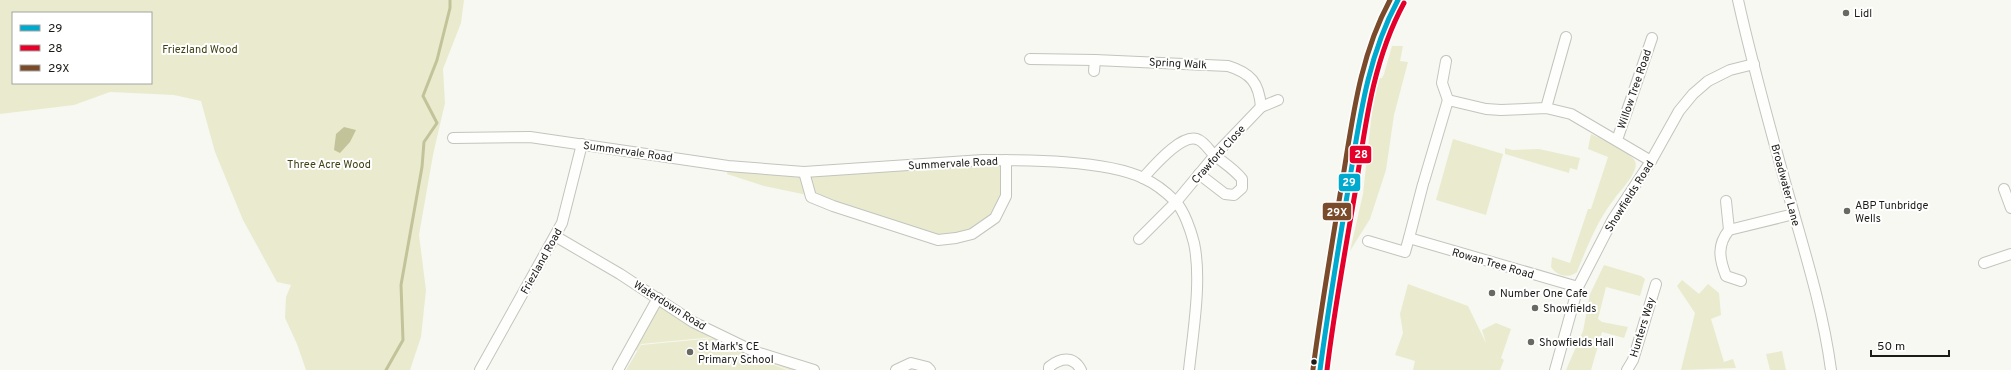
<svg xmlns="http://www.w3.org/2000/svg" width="2011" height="370" viewBox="0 0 2011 370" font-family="Overpass,sans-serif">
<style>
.green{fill:#eaebce;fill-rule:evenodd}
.water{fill:#c2c399}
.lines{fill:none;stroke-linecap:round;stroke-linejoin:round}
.stream{stroke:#c2c399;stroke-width:3}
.minor-casing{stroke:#c3c4be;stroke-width:12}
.trunk-casing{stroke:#c3c4be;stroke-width:18}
.minor{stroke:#fefefd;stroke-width:10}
.trunk{stroke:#fefefd;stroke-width:16}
.bus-1-casing{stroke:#fff;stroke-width:8}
.bus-2-casing{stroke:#fff;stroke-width:8}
.bus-3-casing{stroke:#fff;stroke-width:8}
.bus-1{stroke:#00a9ce;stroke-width:5}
.bus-2{stroke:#e4002b;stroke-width:5}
.bus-3{stroke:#7a4b2a;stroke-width:5}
.poi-dot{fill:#686963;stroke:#fff;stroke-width:1.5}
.bus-dot{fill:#1b1c17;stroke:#fff;stroke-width:1.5}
.labels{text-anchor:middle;stroke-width:4;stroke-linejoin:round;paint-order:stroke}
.poi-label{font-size:11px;fill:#1b1c17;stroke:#fff;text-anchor:start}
.park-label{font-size:11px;fill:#414114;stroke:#fff}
.street-label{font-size:11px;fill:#1b1c17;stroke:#fff}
.line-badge{stroke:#fff;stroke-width:1.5}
.badge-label{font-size:11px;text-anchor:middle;font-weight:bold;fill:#fff}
</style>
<rect width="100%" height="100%" fill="#f7f8f1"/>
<g class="green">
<path d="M 0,0 L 464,0 L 461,23 L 443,69 L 445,103 L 433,155 L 419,235 L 426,290 L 421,337 L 410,370 L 306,370 L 297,344 L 285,318 L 286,297 L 291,285 L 277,282 L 243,220 L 215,152 L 201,101 L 174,95 L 110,92 L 74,105 L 0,114 ZM 13,13 L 151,13 L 151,83 L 13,83 Z"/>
<polygon points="1392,46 1403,46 1400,61 1408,62 1394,115 1386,170 1370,219 1350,251 1363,194 1374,93 1378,78 1382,78 1384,74"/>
<path d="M 1591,134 C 1602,139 1630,151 1635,161 C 1640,171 1620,191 1615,198 C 1598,219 1587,247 1577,272 C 1568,279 1557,276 1551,267 L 1552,257 L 1570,263 L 1588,209 L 1591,209 L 1608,157 L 1588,149 Z"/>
<polygon points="1453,139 1503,154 1486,215 1436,200"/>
<polygon points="1505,148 1512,150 1539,149 1580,158 1577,170 1570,168 1569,173 1505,154"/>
<polygon points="1005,161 1005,195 994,217 972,233 939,239 812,196 764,186 727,174 728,167 758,170"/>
<polygon points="1604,265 1641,276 1645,279 1640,296 1606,287 1598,319 1602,322 1628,327 1624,338 1602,332 1591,370 1566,370 1583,331 1590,294"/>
<polygon points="1682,280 1699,294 1708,284 1719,293 1721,315 1711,319 1724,362 1733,359 1736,368 1681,370 1695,313 1677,286"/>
<polygon points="1408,284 1468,306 1486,343 1482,330 1496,323 1511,329 1501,358 1504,360 1500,370 1413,370 1415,361 1395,355 1403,333 1400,314"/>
<polygon points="658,299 693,323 810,370 789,370 755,357 715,337 641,344 637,351 631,348"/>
<polygon points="714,338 756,358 787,370 626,370 641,345"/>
<polygon points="1782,351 1786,370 1770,370 1766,354"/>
</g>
<polygon class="water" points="344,127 356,130 350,142 340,153 334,150 336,134"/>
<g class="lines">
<polyline class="stream" points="386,370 403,340 401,285 422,167 424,142 437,123 423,96 437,60 450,8 450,0"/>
<g class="minor-casing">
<g id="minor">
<path d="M 1738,0 C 1754,72 1774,143 1794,214 C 1809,266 1824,317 1831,370"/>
<path d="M 1030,59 L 1095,60 L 1228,66 C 1251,73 1259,83 1261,107"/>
<polyline points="1446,61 1442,83 1448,100"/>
<polyline points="1094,71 1095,60"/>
<polyline points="1546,108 1566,37"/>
<path d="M 453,138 L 530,137 L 728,166 L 804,172 L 983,160 C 1026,160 1106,160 1143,178 C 1154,183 1166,192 1175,201 C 1184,210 1191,231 1194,243 C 1202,280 1193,332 1189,370"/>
<polyline points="1617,140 1652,38"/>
<polyline points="804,172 811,197 833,206 938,240 956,238 972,234 995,218 1006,196 1006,160"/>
<path d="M 1143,178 C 1153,167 1183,131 1199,140 C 1205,143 1209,150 1214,155 C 1224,163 1234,169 1242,179 L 1242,188 L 1234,195 L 1225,194 L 1199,174"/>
<polyline points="1424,181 1448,100 1486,109 1501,110 1546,108 1571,114 1651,161"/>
<polyline points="1423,184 1409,238 1578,287"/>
<polyline points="2004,189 2011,208"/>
<polyline points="1726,201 1729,230"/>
<polyline points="555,236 620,274 693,322 753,351 814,370"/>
<polyline points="1139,239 1176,202 1215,155 1261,107 1278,100"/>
<polyline points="1368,241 1405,252 1409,238"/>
<polyline points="1984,263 2011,254"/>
<path d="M 1741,281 L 1726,276 C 1719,258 1717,245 1729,230 L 1794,214"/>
<polyline points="480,370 562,223 582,144"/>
<polyline points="618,370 658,298"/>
<polyline points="896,370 911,363 927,367 930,370"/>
<path d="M 1049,370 L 1049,367 C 1060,358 1073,355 1081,370"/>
<polyline points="1555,370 1578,287 1613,219 1651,161 1679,111 1693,94 1708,81 1730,70 1754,64"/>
<polyline points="1627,370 1633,360 1656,284"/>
</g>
</g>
<g class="trunk-casing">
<path id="trunk" d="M 1320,370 C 1327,310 1338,250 1348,190 C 1358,129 1365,52 1398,0"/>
</g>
<use href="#minor" class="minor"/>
<use href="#trunk" class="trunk"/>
<g class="bus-1-casing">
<path id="bus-1" d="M 1320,370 C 1328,310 1338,250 1348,190 C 1359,124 1366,59 1398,0"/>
</g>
<g class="bus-2-casing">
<path id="bus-2" d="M 1327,370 C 1334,311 1345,252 1355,193 C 1365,128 1372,62 1404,3"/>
</g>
<g class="bus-3-casing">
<path id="bus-3" d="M 1313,369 C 1321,309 1331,249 1341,189 C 1352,125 1358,59 1390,0"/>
</g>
<use href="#bus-1" class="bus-1"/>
<use href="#bus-2" class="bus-2"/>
<use href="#bus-3" class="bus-3"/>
</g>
<g class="poi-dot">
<circle cx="1846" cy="13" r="4"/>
<circle cx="1847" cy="211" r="4"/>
<circle cx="1492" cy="293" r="4"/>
<circle cx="1535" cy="308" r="4"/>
<circle cx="1531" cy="342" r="4"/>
<circle cx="690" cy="352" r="4"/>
</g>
<circle class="bus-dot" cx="1314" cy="362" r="3.5"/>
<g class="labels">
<g class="poi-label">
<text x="1854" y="17">Lidl</text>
<text x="1855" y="209">ABP Tunbridge<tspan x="1855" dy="13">Wells</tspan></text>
<text x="1500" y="297">Number One Cafe</text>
<text x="1543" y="312">Showfields</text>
<text x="1539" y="346">Showfields Hall</text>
<text x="698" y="350">St Mark's CE<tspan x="698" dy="13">Primary School</tspan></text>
</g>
<g class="park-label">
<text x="200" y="53">Friezland Wood</text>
<text x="329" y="168">Three Acre Wood</text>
</g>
<g class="street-label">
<text transform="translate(1178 63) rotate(3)" y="4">Spring Walk</text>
<text transform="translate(1634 89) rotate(-71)" y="4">Willow Tree Road</text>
<text transform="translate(628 151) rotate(8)" y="4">Summervale Road</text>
<text transform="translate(1218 154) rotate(-48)" y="4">Crawford Close</text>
<text transform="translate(953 163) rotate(-3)" y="4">Summervale Road</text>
<text transform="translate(1786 185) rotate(75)" y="4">Broadwater Lane</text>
<text transform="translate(1629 196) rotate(-58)" y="4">Showfields Road</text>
<text transform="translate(541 261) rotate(-61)" y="4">Friezland Road</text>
<text transform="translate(1493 263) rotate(16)" y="4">Rowan Tree Road</text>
<text transform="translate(670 305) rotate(32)" y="4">Waterdown Road</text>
<text transform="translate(1642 327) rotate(-73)" y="4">Hunters Way</text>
</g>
</g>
<g class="line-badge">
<rect x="1349" y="145" width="23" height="19" rx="4" fill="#e4002b"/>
<rect x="1338" y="173" width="23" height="19" rx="4" fill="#00a9ce"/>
<rect x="1322" y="202" width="30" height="19" rx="4" fill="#7a4b2a"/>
</g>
<g class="badge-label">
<text x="1361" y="158">28</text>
<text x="1349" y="186">29</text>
<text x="1337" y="216">29X</text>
</g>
<rect x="12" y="12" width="140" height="72" fill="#ffffff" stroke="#a4a4a2"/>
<rect x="20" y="25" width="20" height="6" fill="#00a9ce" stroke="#a4a4a2"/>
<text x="48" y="32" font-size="12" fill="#1b1c17">29</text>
<rect x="20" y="45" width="20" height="6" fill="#e4002b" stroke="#a4a4a2"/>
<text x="48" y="52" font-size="12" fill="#1b1c17">28</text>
<rect x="20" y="65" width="20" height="6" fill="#7a4b2a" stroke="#a4a4a2"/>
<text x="48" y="72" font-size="12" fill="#1b1c17">29X</text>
<path d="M1871 350v6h78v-6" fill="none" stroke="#1b1c17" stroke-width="2"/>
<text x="1877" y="350" font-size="12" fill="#1b1c17" stroke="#ffffff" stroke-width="3" paint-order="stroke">50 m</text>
</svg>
